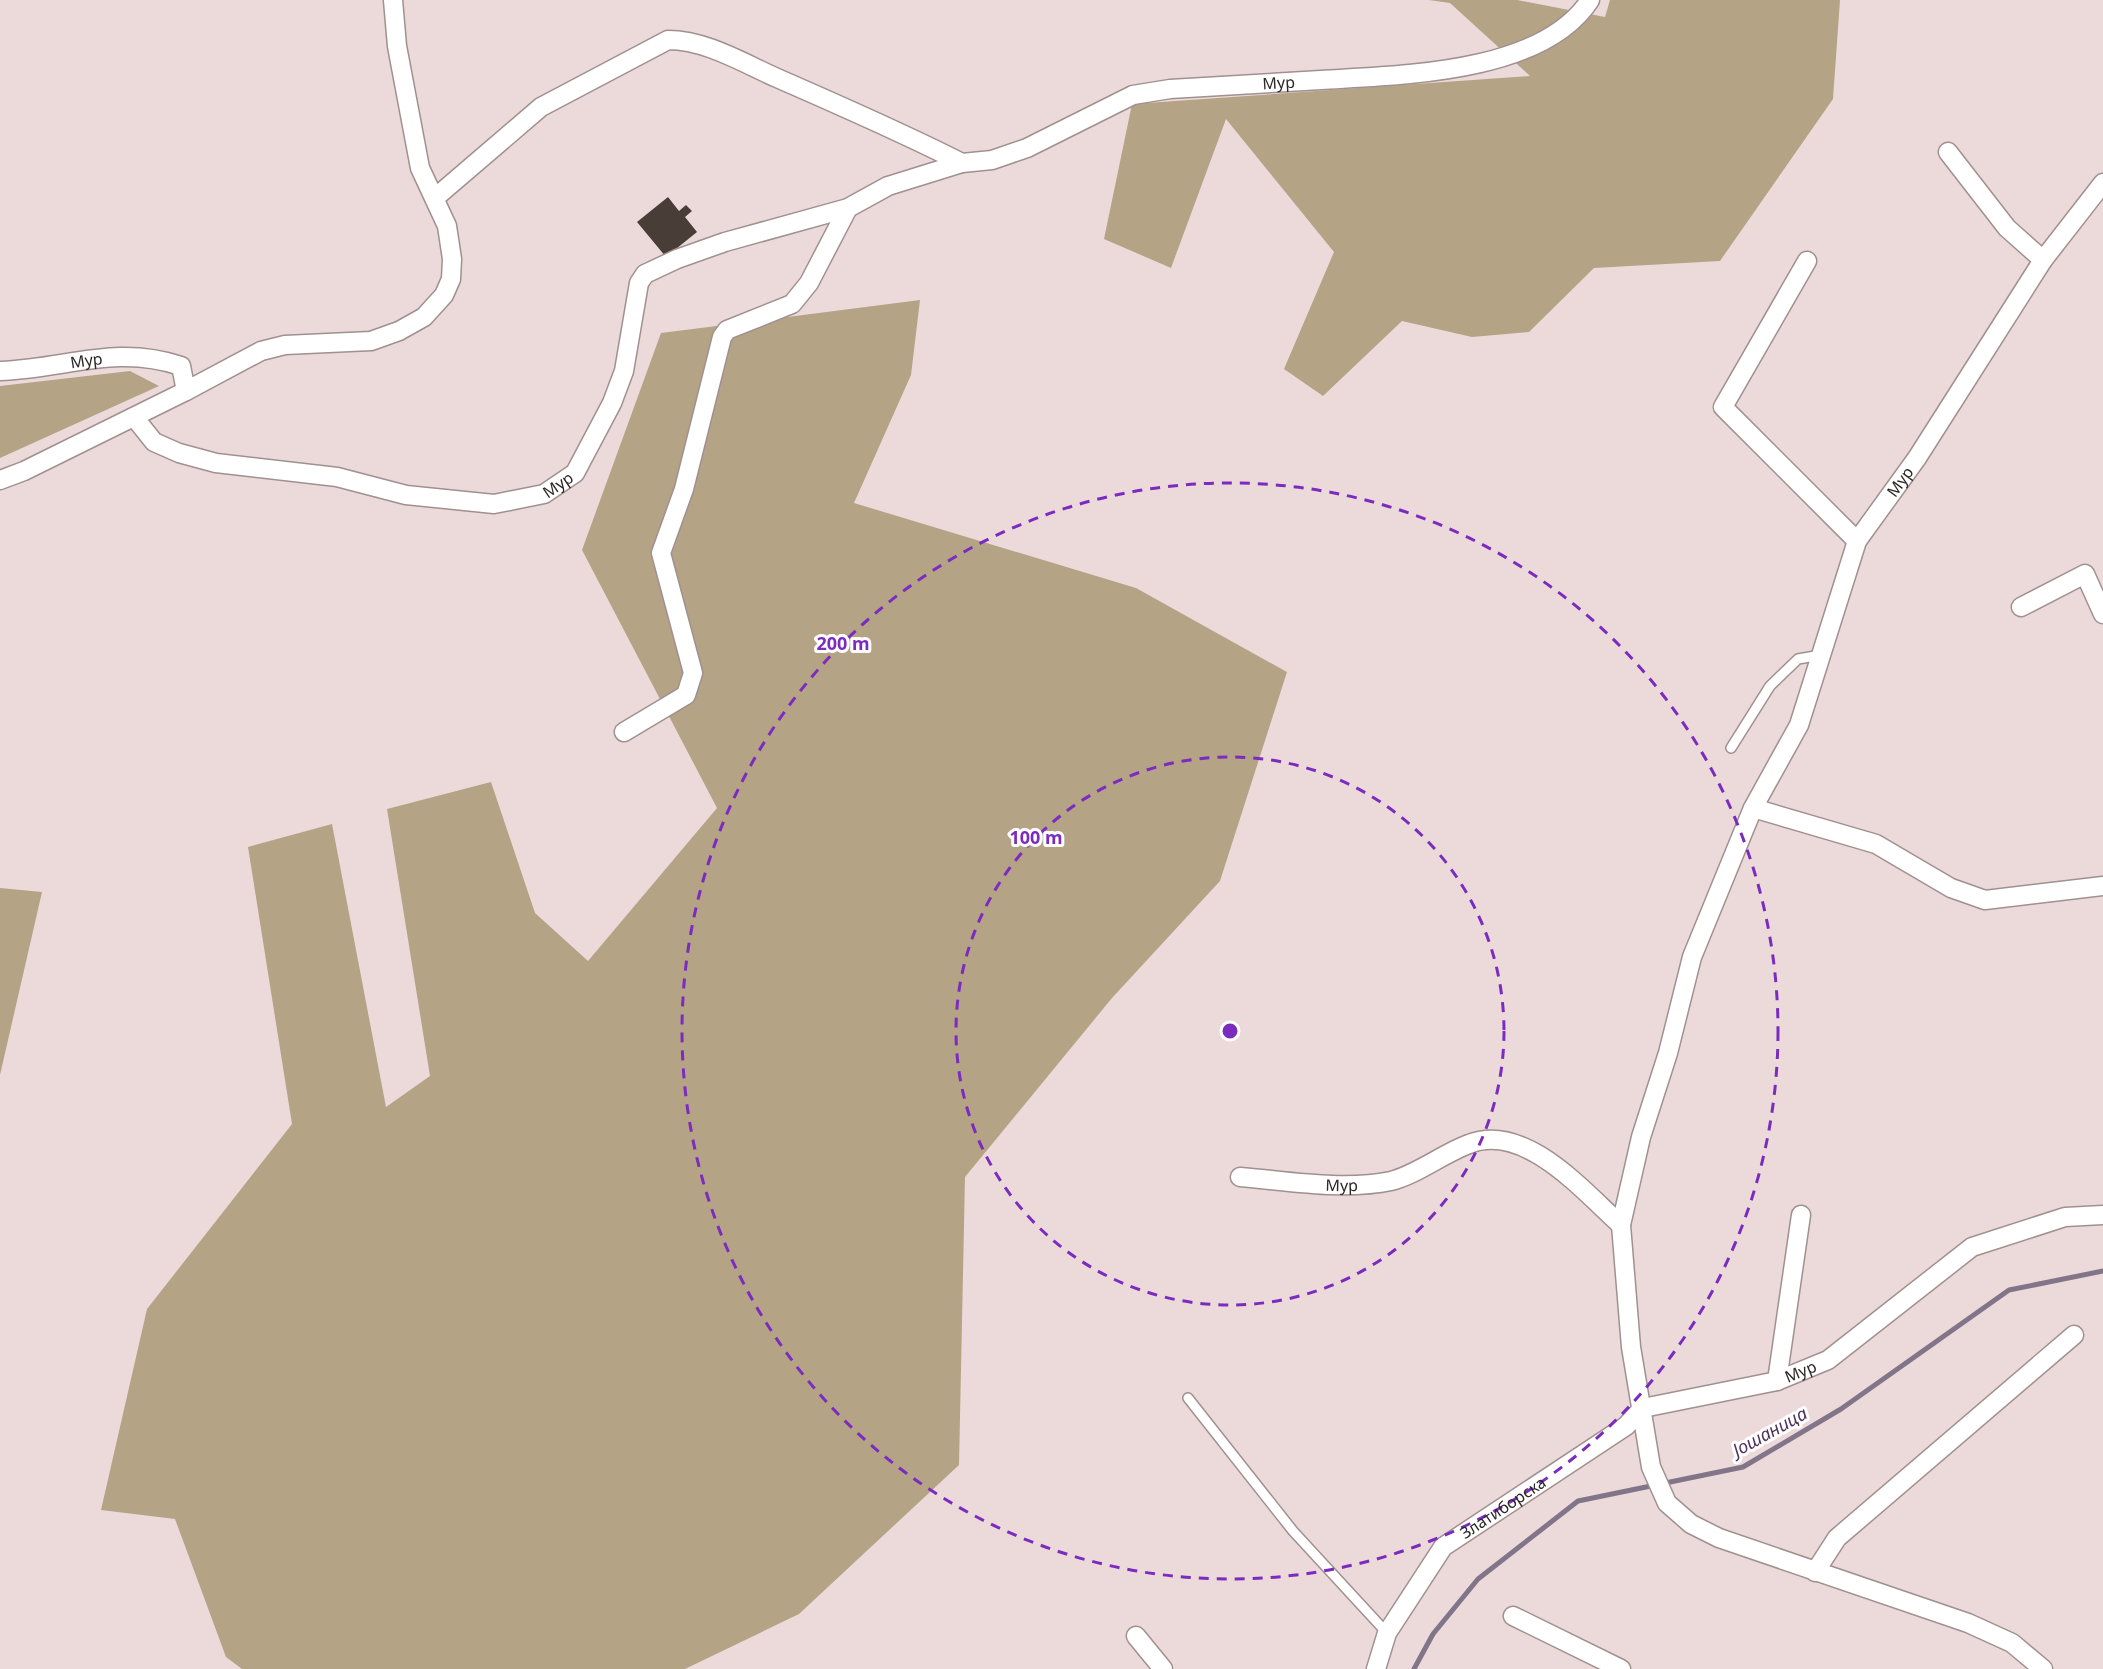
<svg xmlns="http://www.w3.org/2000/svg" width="2103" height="1669" viewBox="0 0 2103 1669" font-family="'Noto Sans',sans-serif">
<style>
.forest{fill:#b5a386}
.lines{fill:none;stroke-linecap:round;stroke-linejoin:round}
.stream{stroke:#837589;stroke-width:5}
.building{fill:#493d37}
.service-casing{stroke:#a09090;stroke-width:12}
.minor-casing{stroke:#a09090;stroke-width:21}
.service{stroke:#fff;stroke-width:9}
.minor{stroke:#fff;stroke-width:18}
.ring{fill:none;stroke:#7b2cbf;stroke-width:3;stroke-dasharray:10 8}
.labels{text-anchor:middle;stroke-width:6;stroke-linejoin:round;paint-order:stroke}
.street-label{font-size:16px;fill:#2d2626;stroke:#fff}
.water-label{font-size:18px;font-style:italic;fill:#4f355d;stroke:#fff}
.centre{fill:#7b2cbf;stroke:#fff;stroke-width:3}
.ring-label{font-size:18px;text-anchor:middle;font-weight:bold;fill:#7b2cbf;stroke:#fff;stroke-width:6;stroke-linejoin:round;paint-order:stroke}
</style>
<rect width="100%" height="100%" fill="#ecdada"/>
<g class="forest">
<polygon points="1429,0 1517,0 1605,17 1610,0 1840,0 1833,99 1720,261 1594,268 1529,332 1472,337 1402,321 1323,396 1284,369 1334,252 1226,119 1171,268 1104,239 1132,104 1530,76 1450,3"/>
<polygon points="920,300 911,375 854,503 1136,588 1287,672 1220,881 1112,998 965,1177 959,1465 799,1614 685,1669 242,1669 226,1657 175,1519 101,1510 147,1309 292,1124 248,847 332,824 386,1107 430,1076 387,809 491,782 535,913 588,961 717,808 582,550 661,333"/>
<polygon points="130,371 159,386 0,458 0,386"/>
<polygon points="0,888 42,892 0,1075"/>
</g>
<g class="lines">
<polyline class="stream" points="1414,1669 1433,1634 1478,1579 1578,1501 1743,1467 1841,1409 2009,1290 2103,1271"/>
</g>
<polygon class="building" points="668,197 679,211 686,205 692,211 685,217 697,232 666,257 637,222"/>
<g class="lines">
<g class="service-casing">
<g id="service">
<polyline points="1731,748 1770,686 1798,659 1821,655"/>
<polyline points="1188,1398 1293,1531 1387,1633"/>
</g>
</g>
<g class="minor-casing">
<g id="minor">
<polyline points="1948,152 2007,228 2043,260"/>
<path d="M 436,197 L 541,107 L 668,40 C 706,40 743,63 777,78 C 839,105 901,132 962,163"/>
<polyline points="1807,261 1723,407 1857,541"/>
<path id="s1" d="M 0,371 C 66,369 115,344 181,366 L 186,391"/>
<path id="s2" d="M 134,417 L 154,442 L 179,453 L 216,463 L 337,477 L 406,495 L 494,504 L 544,494 L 575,473 L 612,403 L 624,371 L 639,283 L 645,274 L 677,259 L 725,242 L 848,208 L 888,186 L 962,163 L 992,160 L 1027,148 L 1133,95 L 1170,89 C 1221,86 1271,83 1321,80 C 1400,75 1542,74 1590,0"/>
<polyline points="0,480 24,471 186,391 261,351 285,345 371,341 399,331 424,317 444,295 451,279 452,259 447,226 420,168 397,46 393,0"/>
<polyline points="2021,607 2085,574 2103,614"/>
<polyline points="624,732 686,695 693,673 661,553 684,489 722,337 727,330 792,304 809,283 848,208"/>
<polyline points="1753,808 1876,844 1951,888 1985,900 2103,886"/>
<path id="s3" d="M 1240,1177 C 1289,1181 1343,1191 1391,1181 C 1416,1175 1444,1153 1469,1144 C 1525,1122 1583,1191 1621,1225"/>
<polyline points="1777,1381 1801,1215"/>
<path id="s4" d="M 1643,1408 L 1777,1381 L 1828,1360 L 1972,1247 L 2065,1217 L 2103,1215"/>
<polyline points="1815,1572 1837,1538 2074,1335"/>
<polyline points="1513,1616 1621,1669"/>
<polyline points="1136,1636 1163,1669"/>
<path id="s5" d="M 1376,1669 L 1387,1633 L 1443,1547 L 1626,1426 L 1643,1408"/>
<path id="s6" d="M 2043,1669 L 2012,1643 L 1968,1623 L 1719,1538 L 1691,1524 L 1667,1503 L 1651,1467 L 1631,1347 L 1621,1225 L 1641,1137 L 1668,1053 L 1692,957 L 1753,808 L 1799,725 L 1857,541 L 1917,458 L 2043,260 L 2103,183"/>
</g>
</g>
<use href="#service" class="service"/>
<use href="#minor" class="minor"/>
</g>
<g class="ring">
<circle cx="1230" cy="1031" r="274"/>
<circle cx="1230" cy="1031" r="548"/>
</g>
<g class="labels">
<g class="street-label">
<text dy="6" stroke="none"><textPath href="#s2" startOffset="1350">Мур</textPath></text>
<text dy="6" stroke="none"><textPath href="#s1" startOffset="87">Мур</textPath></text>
<text dy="6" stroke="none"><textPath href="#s6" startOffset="1498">Мур</textPath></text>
<text dy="6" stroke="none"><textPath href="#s2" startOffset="447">Мур</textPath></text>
<text dy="6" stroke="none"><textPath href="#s3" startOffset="102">Мур</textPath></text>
<text dy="6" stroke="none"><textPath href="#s4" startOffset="162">Мур</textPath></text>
<text dy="6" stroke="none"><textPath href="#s5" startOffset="212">Златиборска</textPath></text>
</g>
<g class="water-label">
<text transform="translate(1770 1432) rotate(-29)" y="6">Јошаница</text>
</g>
</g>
<circle cx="1230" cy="1031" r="9" class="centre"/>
<g class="ring-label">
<text x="843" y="650">200 m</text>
<text x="1036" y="844">100 m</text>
</g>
</svg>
